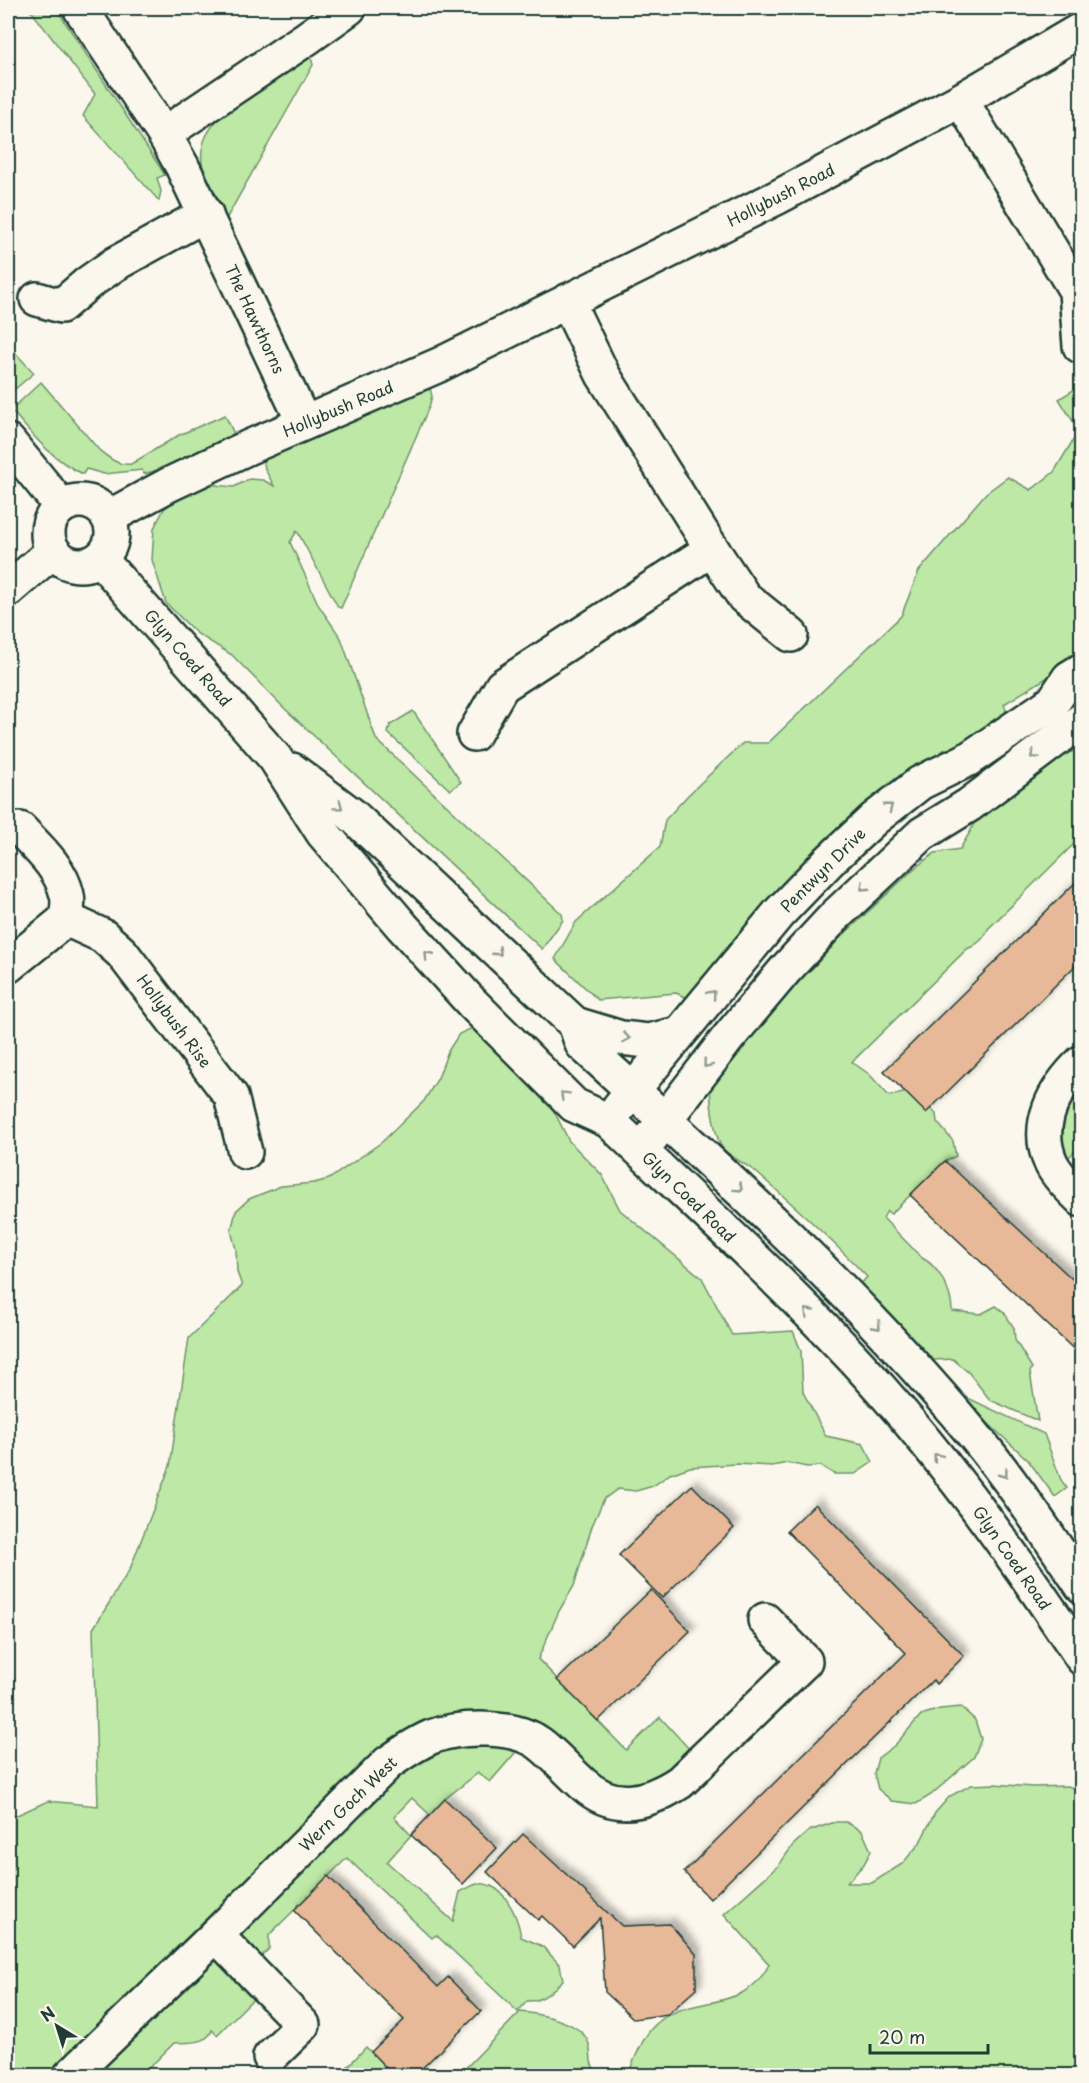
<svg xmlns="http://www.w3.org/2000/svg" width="1089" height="2083" viewBox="0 0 1089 2083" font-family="'Playpen Sans',sans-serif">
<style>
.green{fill:#bde8a5;stroke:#6e926c;stroke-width:1.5}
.building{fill:#e8b999;stroke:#1f3d34;stroke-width:1.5;filter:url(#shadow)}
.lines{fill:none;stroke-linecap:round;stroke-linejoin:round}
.street-casing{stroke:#1f3d34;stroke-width:38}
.secondary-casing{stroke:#1f3d34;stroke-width:38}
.street{stroke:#fbf7ec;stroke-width:33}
.secondary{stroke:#fbf7ec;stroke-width:33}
.oneway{stroke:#8d9a90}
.labels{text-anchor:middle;stroke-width:6;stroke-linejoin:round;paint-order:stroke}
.street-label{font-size:16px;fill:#1f3d34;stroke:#fbf7ec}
</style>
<defs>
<filter id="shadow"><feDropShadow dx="5.5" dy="-5.5" stdDeviation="3" flood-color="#0004"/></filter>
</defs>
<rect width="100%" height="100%" fill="#fbf7ec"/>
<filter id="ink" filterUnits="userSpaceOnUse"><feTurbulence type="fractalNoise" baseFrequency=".0167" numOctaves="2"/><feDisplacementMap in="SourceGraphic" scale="12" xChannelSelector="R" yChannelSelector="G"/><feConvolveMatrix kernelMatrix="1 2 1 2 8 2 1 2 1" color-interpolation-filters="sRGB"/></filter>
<g filter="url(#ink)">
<g class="green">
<polygon points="23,8 56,8 165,175 157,178 161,191 159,201 83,116 95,94 32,12"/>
<path d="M 311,57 L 313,65 L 226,219 C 207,179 184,152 222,115 Z"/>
<polygon points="8,345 34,373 8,395"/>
<path d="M 41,382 L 99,450 C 109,458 118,466 131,464 L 179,435 L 225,415 L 234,434 L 164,468 L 144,474 L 142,470 L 104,474 L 86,469 L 83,474 C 52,460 33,435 11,410 Z"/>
<polygon points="429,385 432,396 429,407 341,608 338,607 297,531 290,542 319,606 341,638 376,739 562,914 563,920 542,949 283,707 232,655 196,633 166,603 152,560 154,528 164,509 189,490 205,484 234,487 249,479 263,480 274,486 265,469 263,457"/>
<polygon points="1081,385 1081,421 1076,426 1059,399"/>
<polygon points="1081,427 1081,657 1004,704 1006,710 1000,726 964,749 945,749 848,826 687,998 676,993 598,1000 555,959 576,922 660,847 665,820 689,794 743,743 768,743 901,616 919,571 986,493 1008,477 1031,490 1054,472"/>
<polygon points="413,711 461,782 450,790 388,733 390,725"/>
<path d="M 1081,751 L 1081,837 L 988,929 C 985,938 976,946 967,949 L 852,1062 L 869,1074 L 889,1096 L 908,1092 L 918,1096 L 936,1114 L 937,1122 L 953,1141 L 956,1156 L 945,1161 L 891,1214 L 887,1211 L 883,1218 L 922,1258 C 939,1266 952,1293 952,1311 L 981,1314 L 996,1306 L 1004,1312 L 1014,1328 L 1015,1340 L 1032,1368 L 1030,1372 L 1038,1421 L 990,1400 L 969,1373 L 953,1359 L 916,1361 L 859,1286 L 867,1277 C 832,1240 795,1206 757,1173 C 748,1165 729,1156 723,1149 C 715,1139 709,1099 711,1086 C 716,1057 781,997 803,973 L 812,969 L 840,938 L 916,867 L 935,853 L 960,849 L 970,832 L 982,806 L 1063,753 Z"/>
<path d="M 470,1029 L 481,1029 L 551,1105 L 569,1141 L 602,1175 L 620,1210 L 702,1278 L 732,1335 L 793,1331 L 801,1351 L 803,1392 L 826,1436 L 863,1444 L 873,1462 L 855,1474 L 834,1474 L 821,1466 L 807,1467 L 788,1463 L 772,1466 L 737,1464 L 690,1467 L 670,1474 L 653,1486 L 636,1491 L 618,1489 L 604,1499 L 592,1526 L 574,1586 L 559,1611 L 538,1659 L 626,1750 L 660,1717 L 702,1763 L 641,1800 L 528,1738 L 490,1782 L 478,1773 L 445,1799 L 430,1815 L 412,1798 L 394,1817 L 411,1835 L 387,1862 L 453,1921 L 460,1892 C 465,1890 472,1885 477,1884 C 504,1881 518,1917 521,1937 L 542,1946 L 560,1965 L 563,1980 C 553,1990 542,2002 527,2001 L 518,2012 L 436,1935 L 432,1938 L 347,1858 L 269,1935 L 269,1949 L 249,1968 L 266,1986 L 217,2035 L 212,2030 C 207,2045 188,2042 174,2043 L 142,2075 L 8,2075 L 8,1819 L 48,1801 L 98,1806 L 93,1629 L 130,1569 L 170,1466 L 189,1338 L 242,1286 L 237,1272 L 236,1249 L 231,1231 L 236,1211 L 249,1199 L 281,1186 L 314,1183 L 329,1179 L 382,1142 L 424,1101 L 438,1078 L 448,1051 L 459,1034 Z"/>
<path d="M 1081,1088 L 1081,1145 L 1068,1158 C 1053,1134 1067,1109 1081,1088 Z"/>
<polygon points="953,1391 1044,1434 1061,1480 1067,1488 1055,1497 1028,1460"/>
<polygon points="961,1707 975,1720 981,1739 974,1757 931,1795 916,1804 892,1801 878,1789 874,1773 878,1758 895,1745 921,1715 940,1709"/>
<path d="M 994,1784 L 1033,1787 L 1068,1786 L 1081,1791 L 1081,2075 L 625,2075 L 628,2074 C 635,2059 641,2040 652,2028 C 684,1991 745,2017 769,1964 L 724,1914 L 779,1865 L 793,1845 L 809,1831 L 835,1822 L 846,1822 L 862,1831 L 871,1851 L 864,1864 L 847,1883 L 872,1883 L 902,1864 L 919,1844 L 935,1813 L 950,1796 L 971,1785 Z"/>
<path d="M 520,2012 C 540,2014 582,2021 589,2044 C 593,2059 586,2066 603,2075 L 459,2075 Z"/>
<polygon points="366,2047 394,2075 339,2076"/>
</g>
<g class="building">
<polygon points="1082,876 1082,959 926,1113 884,1071"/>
<polygon points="945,1161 1082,1288 1082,1357 910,1195"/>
<polygon points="692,1485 734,1528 662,1598 619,1555"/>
<polygon points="815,1504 964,1656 936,1684 933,1680 710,1899 684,1872 906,1653 787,1531"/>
<polygon points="651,1590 690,1631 598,1721 557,1680"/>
<polygon points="445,1799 497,1848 463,1884 411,1835"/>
<polygon points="523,1834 622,1926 670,1924 696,1954 696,1989 668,2014 634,2019 605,1992 600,1918 573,1946 542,1916 538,1920 487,1872"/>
<polygon points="328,1876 438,1987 448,1977 481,2011 414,2076 394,2076 371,2052 404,2020 294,1910"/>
</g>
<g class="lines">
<g class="street-casing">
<g id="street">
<polyline points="80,8 164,134 182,166 304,423"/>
<polyline points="961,100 1076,291 1080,346"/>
<polyline points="164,134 307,38 349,8"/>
<polyline points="37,299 61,306 88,283 115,264 206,214"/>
<polyline points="567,301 603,375 712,549 744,597 791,635"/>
<polyline points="109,517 168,485 249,447 439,365 778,197 961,100 1082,29"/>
<polyline points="8,590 53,551"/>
<polyline points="474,734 502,686 712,549"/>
<path d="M 20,829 C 38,848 61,868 67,895 C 69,902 67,912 66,919 L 103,936 L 122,953 L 231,1096 L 245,1152"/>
<polyline points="8,966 66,919"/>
<path d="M 1082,1062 C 1054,1089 1034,1125 1051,1163 C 1058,1177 1071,1189 1082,1200"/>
<polyline points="216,1935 303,2025 270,2057"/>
<path d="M 70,2076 L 216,1935 L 388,1763 C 402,1753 415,1744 431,1737 C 460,1726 513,1725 539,1743 C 555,1755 568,1771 583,1784 C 614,1812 648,1803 680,1782 L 805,1661 L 765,1620"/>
</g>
</g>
<g class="secondary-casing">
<g id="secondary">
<polyline points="8,441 61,506"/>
<circle cx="80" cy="533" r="32"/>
<path d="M 100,559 L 275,758 L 323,833 L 402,926 L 472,1003 L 574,1105 L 609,1121 C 690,1198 773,1273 850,1355 C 937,1448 1012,1552 1082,1658"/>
<path d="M 292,770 L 352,815 L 575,1024 L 582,1044 C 718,1168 855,1292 973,1434 C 1013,1482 1047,1534 1082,1586"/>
<polyline points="575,1024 621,1038 648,1041 678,1034"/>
<polyline points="619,1107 779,913 829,861 874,819 920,783 967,760 1053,702 1069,678 1082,670"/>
<polyline points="651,1138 728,1038 786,969 837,914 922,834 969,805 1082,720"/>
</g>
</g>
<use href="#street" class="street"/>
<use href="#secondary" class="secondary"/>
</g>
<defs><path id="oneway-chevron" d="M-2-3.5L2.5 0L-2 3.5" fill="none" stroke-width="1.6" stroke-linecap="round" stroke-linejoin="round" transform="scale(1.5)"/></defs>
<g class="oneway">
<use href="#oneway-chevron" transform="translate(1034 755) rotate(143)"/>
<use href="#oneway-chevron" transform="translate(339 806) rotate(37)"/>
<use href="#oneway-chevron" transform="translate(889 807) rotate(-38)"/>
<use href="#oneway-chevron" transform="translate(864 887) rotate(136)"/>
<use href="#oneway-chevron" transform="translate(498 952) rotate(43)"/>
<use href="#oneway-chevron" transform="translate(428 955) rotate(-132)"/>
<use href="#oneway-chevron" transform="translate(712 994) rotate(-50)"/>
<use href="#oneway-chevron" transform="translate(626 1038) rotate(10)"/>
<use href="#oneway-chevron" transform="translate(707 1064) rotate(128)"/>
<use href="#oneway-chevron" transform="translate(564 1095) rotate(-135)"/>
<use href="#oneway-chevron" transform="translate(739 1188) rotate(42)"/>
<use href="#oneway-chevron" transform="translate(808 1312) rotate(-134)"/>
<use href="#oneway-chevron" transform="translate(877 1326) rotate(48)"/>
<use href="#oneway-chevron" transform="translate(937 1457) rotate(-130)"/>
<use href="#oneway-chevron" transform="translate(1004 1474) rotate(53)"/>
</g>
</g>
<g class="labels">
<g class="street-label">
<text transform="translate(781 195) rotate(-27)" y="6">Hollybush Road</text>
<text transform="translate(255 319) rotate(65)" y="6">The Hawthorns</text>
<text transform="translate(338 409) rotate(-23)" y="6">Hollybush Road</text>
<text transform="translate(188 658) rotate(49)" y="6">Glyn Coed Road</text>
<text transform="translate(823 870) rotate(-45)" y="6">Pentwyn Drive</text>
<text transform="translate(174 1021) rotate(53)" y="6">Hollybush Rise</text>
<text transform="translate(689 1197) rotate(44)" y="6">Glyn Coed Road</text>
<text transform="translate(1012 1558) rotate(55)" y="6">Glyn Coed Road</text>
<text transform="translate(348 1804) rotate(-44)" y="6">Wern Goch West</text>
</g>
</g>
<rect width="1089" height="2083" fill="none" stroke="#fbf7ec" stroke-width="30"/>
<rect x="15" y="15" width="1059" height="2053" fill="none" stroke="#1f3d34" stroke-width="2" filter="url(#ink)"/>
<g transform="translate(57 2026) rotate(322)" stroke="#fbf7ec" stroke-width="4.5" paint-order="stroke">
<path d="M0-4.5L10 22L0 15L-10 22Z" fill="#1f3d34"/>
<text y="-9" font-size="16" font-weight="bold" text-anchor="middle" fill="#1f3d34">N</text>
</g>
<path d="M870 2044v9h118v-9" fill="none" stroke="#1f3d34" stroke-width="3"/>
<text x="879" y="2044" font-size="18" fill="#1f3d34" stroke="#fbf7ec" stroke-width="4.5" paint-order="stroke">20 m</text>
</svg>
